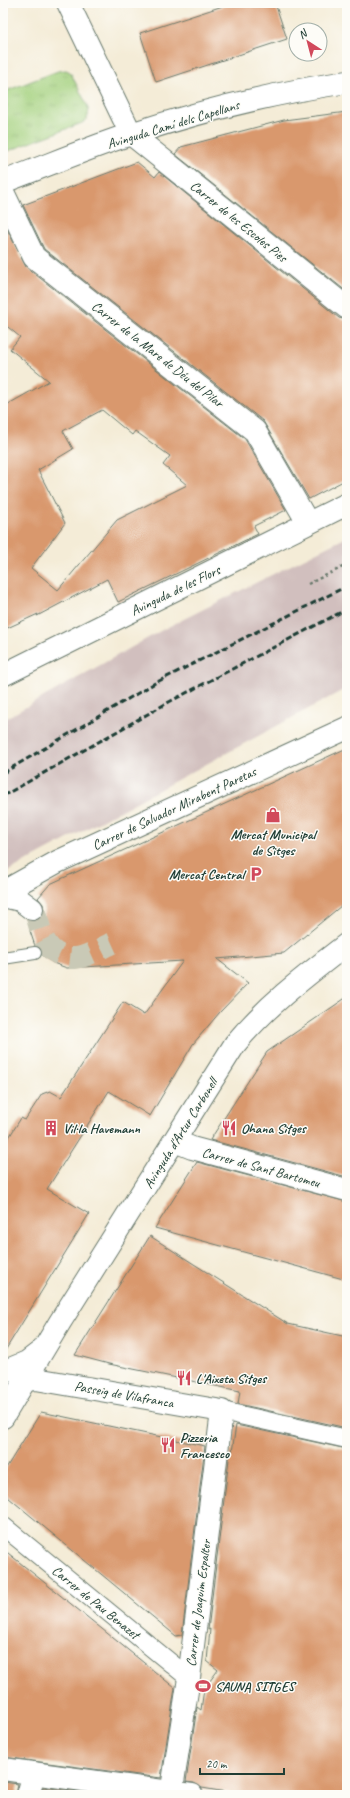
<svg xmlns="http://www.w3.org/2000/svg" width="350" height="1798" viewBox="0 0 350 1798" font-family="Caveat,sans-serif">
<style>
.railway{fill:#d1bfbe}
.grass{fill:url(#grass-tufts);stroke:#62875a}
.building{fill:#d9986d;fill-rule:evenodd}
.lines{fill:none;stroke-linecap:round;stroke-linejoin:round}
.minor-tunnel{stroke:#c9c9b6;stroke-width:22;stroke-dasharray:22 11;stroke-linecap:butt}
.service-casing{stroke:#6a7a6d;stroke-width:14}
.pedestrian-casing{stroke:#6a7a6d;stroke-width:20}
.minor-casing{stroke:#6a7a6d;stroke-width:24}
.tertiary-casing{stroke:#6a7a6d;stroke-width:24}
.path{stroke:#6a7a6d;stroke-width:2.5;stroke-dasharray:3 3;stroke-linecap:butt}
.service{stroke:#fff;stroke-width:12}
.pedestrian{stroke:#fff;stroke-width:18}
.minor{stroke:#fff;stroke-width:22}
.tertiary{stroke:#fff;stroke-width:22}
.rail{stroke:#1f3d34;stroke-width:3;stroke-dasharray:6 3;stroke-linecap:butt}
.labels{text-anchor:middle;stroke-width:3;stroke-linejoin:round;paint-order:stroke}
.street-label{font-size:14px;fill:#1f3d34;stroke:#fdfcf7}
.poi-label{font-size:14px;font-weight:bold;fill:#1f3d34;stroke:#fdfcf7;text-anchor:start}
</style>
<defs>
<pattern id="grass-tufts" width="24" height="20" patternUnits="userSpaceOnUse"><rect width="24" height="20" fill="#a4d17f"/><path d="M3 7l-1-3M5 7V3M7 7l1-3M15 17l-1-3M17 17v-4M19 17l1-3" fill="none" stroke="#8db46e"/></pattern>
</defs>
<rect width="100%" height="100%" fill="#fdfcf7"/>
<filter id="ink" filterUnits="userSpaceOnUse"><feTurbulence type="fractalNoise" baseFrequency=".025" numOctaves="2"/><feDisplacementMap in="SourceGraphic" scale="8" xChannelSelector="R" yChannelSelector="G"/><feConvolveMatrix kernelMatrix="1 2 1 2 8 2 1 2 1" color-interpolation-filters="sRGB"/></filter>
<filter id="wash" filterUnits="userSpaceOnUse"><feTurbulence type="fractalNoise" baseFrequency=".012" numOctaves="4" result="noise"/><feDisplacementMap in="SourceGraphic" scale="16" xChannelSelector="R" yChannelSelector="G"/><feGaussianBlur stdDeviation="0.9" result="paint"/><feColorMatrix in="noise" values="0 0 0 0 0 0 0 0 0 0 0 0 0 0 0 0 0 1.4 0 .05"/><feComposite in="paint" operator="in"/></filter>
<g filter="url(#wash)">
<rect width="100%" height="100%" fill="#f4ecd7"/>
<polygon class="railway" points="347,537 347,688 3,874 3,720 164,629"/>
<path class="grass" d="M 66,70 L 70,72 L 87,105 C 90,113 89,119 82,123 L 3,153 L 3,92 L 58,71 Z"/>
<g id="blocks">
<g class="building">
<polygon points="232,3 275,3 287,39 156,82 140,33"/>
<polygon points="347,112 347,292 175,154 181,147 284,120"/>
<polygon points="137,162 155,177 159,172 339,318 347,320 347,479 309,499 263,421 44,249 23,205"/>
<path d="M 3,221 L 26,267 L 245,439 L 286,510 L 254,526 L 258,534 L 118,602 L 107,579 L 37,616 L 38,614 L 3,630 L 3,407 L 49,381 L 10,349 L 20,337 L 3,323 ZM 102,410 L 132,435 L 135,431 L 170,456 L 163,465 L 187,485 L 117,520 L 58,590 L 31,568 L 65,523 L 38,470 L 73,449 L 63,431 Z"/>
<polygon points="347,748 347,901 284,953 217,959 248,983 220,1012 193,1044 150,1116 109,1091 47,1189 89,1214 3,1354 3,1147 21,1118 25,1120 42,1094 50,1091 61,1097 123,1002 144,1015 183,961 67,968 53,963 42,955 41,948 35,946 30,931 30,921 37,920 42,917 44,911 43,904 38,898 50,884"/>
<polygon points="347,997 347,1177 210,1140 267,1052"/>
<polygon points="197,1162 347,1202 347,1280 155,1228"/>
<polygon points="150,1236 288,1324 347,1337 347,1428 238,1404 240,1391 109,1364 75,1355"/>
<polygon points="41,1412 205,1446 182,1635 176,1636 3,1493 3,1473"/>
<polygon points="236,1425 347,1449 347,1795 244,1795 202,1788 194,1783 186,1782 197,1707 201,1710 204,1689 218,1670 207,1661 210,1629 208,1630 230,1451 232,1452"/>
<polygon points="3,1549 175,1688 161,1778 3,1757"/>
<polygon points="3,1782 18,1784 16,1795 3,1795"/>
<polygon points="43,1787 100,1795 41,1795"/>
</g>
</g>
</g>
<g filter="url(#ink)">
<use href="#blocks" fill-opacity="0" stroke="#6a7a6d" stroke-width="1"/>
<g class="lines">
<path class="minor-tunnel" d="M 32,909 C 39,917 38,925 42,934 C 46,948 60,959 75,958 C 87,957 101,948 112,943"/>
<g class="service-casing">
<polyline id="service" points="3,958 35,953"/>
</g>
<g class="pedestrian-casing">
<g id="pedestrian">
<polyline points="222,1411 347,1439"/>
<polyline points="3,1526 189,1678"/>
</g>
</g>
<g class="minor-casing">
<g id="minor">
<polyline points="68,3 131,134 347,308"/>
<polyline points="3,192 34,257 255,431 308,523"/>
<polyline points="3,675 347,504"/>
<polyline points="3,892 57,862 347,728"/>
<polyline points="3,896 20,900 32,909"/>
<polyline points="175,1141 192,1148 347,1190"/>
<polyline points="25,1380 36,1379 222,1411 189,1678 171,1795"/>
<polyline points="3,1769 192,1795"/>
<polyline points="28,1795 34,1773"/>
</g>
</g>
<g class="tertiary-casing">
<g id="tertiary">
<path d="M 3,182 C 46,166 88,148 131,134 C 201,111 274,93 347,82"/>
<polyline points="3,1372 27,1362 40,1352"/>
<path d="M 3,1417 L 60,1322 L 235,1044 C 268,1004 307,975 347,944"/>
</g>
</g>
<polyline class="path" points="308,584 347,565"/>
<use href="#service" class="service"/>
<use href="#pedestrian" class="pedestrian"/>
<use href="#minor" class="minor"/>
<use href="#tertiary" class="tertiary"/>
<g class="rail">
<polyline points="3,773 155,683 347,586"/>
<polyline points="3,796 169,702 347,609"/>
</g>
</g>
</g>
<defs>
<g id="shop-bare" transform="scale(1.2)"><path d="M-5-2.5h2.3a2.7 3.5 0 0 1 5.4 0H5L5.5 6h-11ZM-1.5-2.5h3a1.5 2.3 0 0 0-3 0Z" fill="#d1495b" stroke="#fdfcf7" stroke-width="2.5" paint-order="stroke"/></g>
<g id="parking-bare" transform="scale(1.2)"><path d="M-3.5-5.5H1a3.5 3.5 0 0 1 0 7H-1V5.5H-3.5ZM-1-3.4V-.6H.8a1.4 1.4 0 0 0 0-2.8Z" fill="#d1495b" stroke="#fdfcf7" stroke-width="2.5" paint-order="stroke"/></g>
<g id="building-bare" transform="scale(1.2)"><path d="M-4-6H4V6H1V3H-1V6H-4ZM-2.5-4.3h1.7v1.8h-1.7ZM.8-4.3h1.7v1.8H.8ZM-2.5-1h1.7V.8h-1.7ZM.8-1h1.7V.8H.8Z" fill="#d1495b" stroke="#fdfcf7" stroke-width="2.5" paint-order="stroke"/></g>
<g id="restaurant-bare" transform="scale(1.2)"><path d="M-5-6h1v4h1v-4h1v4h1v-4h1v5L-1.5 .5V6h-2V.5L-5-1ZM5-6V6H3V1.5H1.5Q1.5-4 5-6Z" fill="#d1495b" stroke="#fdfcf7" stroke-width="2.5" paint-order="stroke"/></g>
<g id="stadium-bare" transform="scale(1.2)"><path d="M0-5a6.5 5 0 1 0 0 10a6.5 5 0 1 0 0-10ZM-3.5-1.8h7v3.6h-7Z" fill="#d1495b" stroke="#fdfcf7" stroke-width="2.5" paint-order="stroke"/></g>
</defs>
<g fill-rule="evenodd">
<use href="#shop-bare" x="273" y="815"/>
<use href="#parking-bare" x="256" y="874"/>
<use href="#building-bare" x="51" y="1128"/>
<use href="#restaurant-bare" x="229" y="1128"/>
<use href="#restaurant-bare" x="184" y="1378"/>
<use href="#restaurant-bare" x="168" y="1445"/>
<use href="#stadium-bare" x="203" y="1686"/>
</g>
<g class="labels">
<g class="street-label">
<text transform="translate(173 124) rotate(-17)" y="5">Avinguda Camí dels Capellans</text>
<text transform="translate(239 221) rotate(39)" y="5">Carrer de les Escoles Pies</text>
<text transform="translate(158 354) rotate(38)" y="5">Carrer de la Mare de Déu del Pilar</text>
<text transform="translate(175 590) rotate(-26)" y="5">Avinguda de les Flors</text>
<text transform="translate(174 808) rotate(-25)" y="5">Carrer de Salvador Mirabent Paretas</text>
<text transform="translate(180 1133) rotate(-58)" y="5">Avinguda d'Artur Carbonell</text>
<text transform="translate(261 1167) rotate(15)" y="5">Carrer de Sant Bartomeu</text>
<text transform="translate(124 1394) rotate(10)" y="5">Passeig de Vilafranca</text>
<text transform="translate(96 1602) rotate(39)" y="5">Carrer de Pau Benazet</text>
<text transform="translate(198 1603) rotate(-83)" y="5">Carrer de Joaquim Espalter</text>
</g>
<g class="poi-label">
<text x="273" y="839" text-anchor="middle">Mercat Municipal<tspan x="273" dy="16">de Sitges</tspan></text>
<text x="244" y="879" text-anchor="end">Mercat Central</text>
<text x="63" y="1133">Vil·la Havemann</text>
<text x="241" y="1133">Ohana Sitges</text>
<text x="196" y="1383">L'Aixeta Sitges</text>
<text x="180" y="1442">Pizzeria<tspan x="180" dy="16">Francesco</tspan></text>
<text x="215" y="1691">SAUNA SITGES</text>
</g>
</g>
<rect width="350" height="1798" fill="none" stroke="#fdfcf7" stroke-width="16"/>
<g transform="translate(308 42) rotate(324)"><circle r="19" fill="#fdfcf7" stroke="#a4b0a9"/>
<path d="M0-3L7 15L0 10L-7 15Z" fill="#d1495b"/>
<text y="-6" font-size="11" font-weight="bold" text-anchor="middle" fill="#1f3d34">N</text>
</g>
<path d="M200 1768v6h84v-6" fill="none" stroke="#1f3d34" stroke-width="2"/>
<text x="206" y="1768" font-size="12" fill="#1f3d34" stroke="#fdfcf7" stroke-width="3" paint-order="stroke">20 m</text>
</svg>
